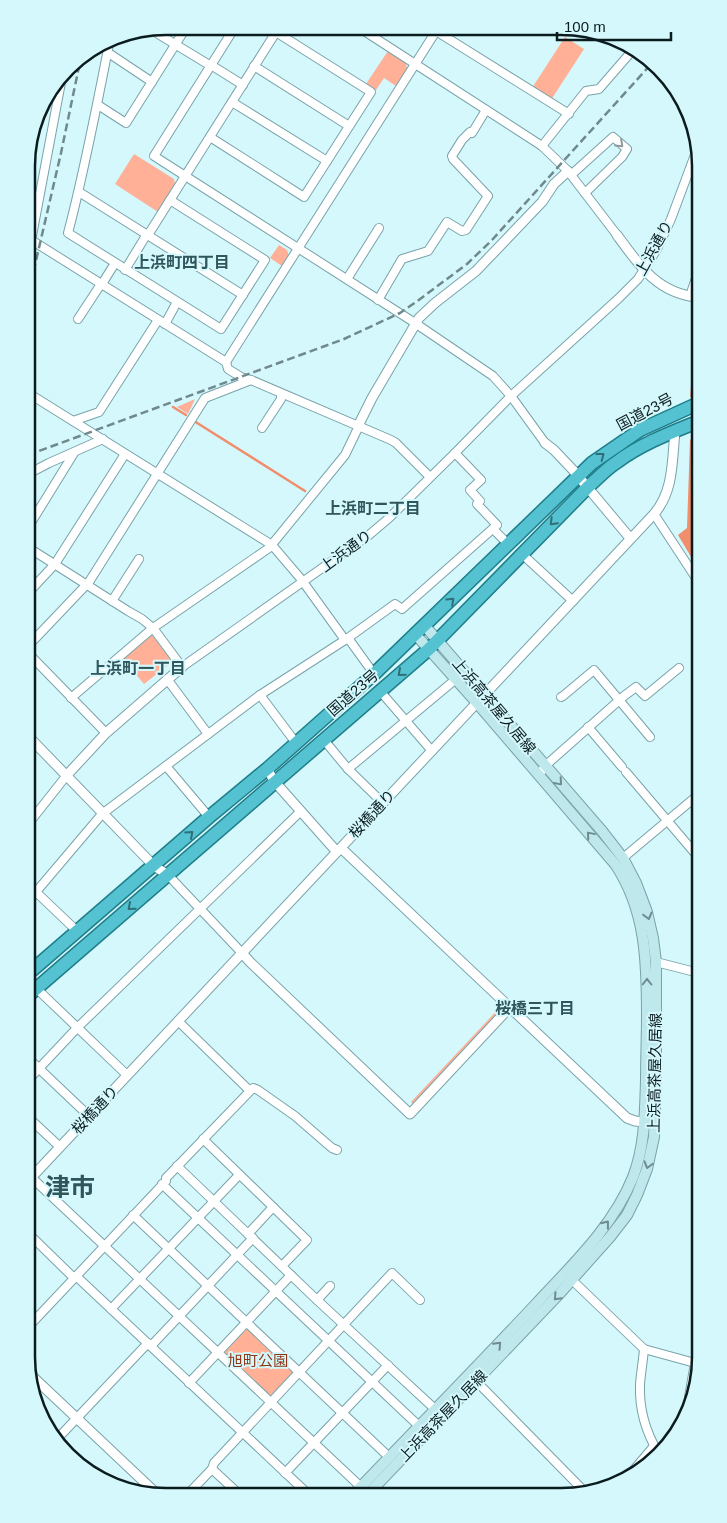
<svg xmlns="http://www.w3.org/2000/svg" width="727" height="1523" viewBox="0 0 727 1523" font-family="Arial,'Noto Sans JP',sans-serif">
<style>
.green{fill:#ffb096}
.water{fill:#f08e6d}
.pier{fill:#d5f8fd}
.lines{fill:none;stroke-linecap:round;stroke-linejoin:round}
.stream{stroke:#f08e6d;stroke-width:2.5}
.minor-casing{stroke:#79a3a9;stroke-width:10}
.tertiary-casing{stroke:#79a3a9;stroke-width:11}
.secondary-casing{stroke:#79a3a9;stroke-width:12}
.trunk-casing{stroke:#1f7e8a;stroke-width:15}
.minor{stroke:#fff;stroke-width:8}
.tertiary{stroke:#fff;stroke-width:9}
.secondary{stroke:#bfe8ed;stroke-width:10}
.trunk{stroke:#54c2d0;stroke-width:12}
.rail{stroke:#6f898d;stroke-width:2.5;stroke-dasharray:8 4;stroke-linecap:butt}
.oneway{stroke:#91999a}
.oneway2{stroke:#306f78}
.oneway3{stroke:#6e8c90}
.labels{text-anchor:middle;stroke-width:4;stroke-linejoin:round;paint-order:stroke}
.street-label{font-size:15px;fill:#0b1c1f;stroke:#d5f8fd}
.park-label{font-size:15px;fill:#8e3716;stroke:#d5f8fd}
.neighbourhood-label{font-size:16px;font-weight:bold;fill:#2e565b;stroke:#d5f8fd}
.town-label{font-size:25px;font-weight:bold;fill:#2e565b;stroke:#d5f8fd}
.rim{fill:none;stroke:#0b1c1f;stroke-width:2.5}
</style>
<rect width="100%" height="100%" fill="#d5f8fd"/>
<g class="green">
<polygon points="565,37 584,49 551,100 532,88"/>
<polygon points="388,51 406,63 407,69 396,86 384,78 376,90 366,84"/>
<polygon points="134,154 174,179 175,184 158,212 115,184"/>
<polygon points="279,245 287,250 289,256 282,266 270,258"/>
<polygon points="195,399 188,414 177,407"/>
<polygon points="150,635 153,636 171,660 171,663 144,684 123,659"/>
<polygon points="502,1005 502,1010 413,1104 411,1102"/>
<polygon points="246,1326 293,1369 293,1373 271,1395 267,1395 221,1352"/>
</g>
<polygon class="water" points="697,319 697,567 678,535 687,528 690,440 693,437 688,420"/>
<polygon class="pier" points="697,394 697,432 693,434 687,441 691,436 686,420 687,398"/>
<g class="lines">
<g class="stream">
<polyline points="173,407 186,415"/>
<polyline points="194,421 305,491"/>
</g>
<g class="minor-casing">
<g id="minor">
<polyline points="235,27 154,156 412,321 493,376 511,396 545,443"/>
<polyline points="358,27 542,146 568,171 617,235"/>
<polyline points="150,29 211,66"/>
<polyline points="436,31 569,114"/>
<path d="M 110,39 C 97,104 85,169 68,233 L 221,329 L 265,260 L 170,200"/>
<polyline points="107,52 152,82"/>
<polyline points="211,65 243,85"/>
<polyline points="254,66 349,126"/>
<polyline points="232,102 327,161"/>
<polyline points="98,105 126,123 187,26"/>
<polyline points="34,126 35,124"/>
<polyline points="210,137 304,197 371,92 268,27"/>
<polyline points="542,146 586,91 599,89 632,51"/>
<polyline points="571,175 613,137 627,149 622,157 585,193"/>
<polyline points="79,192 243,295"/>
<polyline points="148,235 276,32"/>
<polyline points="28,238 226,362 228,369 241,377 251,380 391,440 396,443 430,477"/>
<polyline points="31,241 62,77"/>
<polyline points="125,270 147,234"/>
<polyline points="347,279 379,228"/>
<polyline points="102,284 115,263"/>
<polyline points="690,296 696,278"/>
<polyline points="378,300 402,259 428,251 447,222 462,231 466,230 488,196 453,159 452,156 462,140 470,132 472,133 486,110"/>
<polyline points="78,319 101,284"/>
<polyline points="165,324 177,302"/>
<polyline points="226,362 438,28"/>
<polyline points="28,393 272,545 301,579 345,640 348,638 374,674"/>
<polyline points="73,421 99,412 158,320"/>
<polyline points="262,428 281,399 281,394"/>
<polyline points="28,474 49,463 103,439"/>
<polyline points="654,514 698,581"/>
<polyline points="29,526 74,453"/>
<polyline points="493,529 509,545"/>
<polyline points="29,548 128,611 142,619 153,628 182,667 369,535 389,518 455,453 511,396 618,299 638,279 657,249 671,219 696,152"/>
<polyline points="522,554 573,601"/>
<polyline points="29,592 55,564 125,454"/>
<polyline points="112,601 139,559"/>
<polyline points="348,638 395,604 402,609 497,525 477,504 480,501 470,490 481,480 455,453"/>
<polyline points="29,645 89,582 205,398 251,380"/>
<polyline points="29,654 106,733"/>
<polyline points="167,679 208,734"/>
<polyline points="696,689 698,687"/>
<polyline points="380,691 432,751"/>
<polyline points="260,695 296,743"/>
<polyline points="561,697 563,696 594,670 650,737"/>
<polyline points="71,698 153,628 269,548 345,455 359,426"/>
<polyline points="588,727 622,767"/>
<polyline points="324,740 348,769 383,803"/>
<polyline points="166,766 209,817"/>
<polyline points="348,769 456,679"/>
<polyline points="626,772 699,858"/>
<polyline points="539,775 545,766 624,696 636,687 645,696 679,668"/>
<polyline points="29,823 67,775"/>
<polyline points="623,858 698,795"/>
<polyline points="168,875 242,953"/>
<polyline points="36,892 77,931"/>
<polyline points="30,899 102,814 260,695 345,640"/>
<polyline points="656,962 699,973"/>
<polyline points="37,989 127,1075"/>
<polyline points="178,1021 249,1090"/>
<polyline points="30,1060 89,1116"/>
<polyline points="30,1078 77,1028 301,811"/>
<polyline points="30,1119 60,1147"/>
<polyline points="203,1139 307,1240 282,1266"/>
<polyline points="177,1166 317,1300 436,1410"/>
<polyline points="30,1176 361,1487"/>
<polyline points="162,1184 419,1426"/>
<polyline points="133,1215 389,1457"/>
<polyline points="248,1234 273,1207"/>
<polyline points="31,1236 74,1278"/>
<polyline points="76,1276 307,1493"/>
<polyline points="572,1280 644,1349 695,1363"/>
<polyline points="317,1300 330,1286"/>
<polyline points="111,1309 239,1175"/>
<polyline points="31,1324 166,1181 166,1178 253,1088 258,1090 295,1116 332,1148 337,1150"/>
<polyline points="151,1346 253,1238"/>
<path d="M 644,1349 C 643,1361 641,1372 640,1384 C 639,1409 646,1433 659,1454"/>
<polyline points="476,1381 585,1492"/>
<polyline points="189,1383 291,1275"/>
<polyline points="689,1397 695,1363 698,1359 700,1346"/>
<polyline points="59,1437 148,1343"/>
<polyline points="212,1469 239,1494"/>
<polyline points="285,1473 388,1365"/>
<polyline points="626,1479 654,1446"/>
<polyline points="188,1494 212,1469 214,1463 392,1273 420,1300"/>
</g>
</g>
<g class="tertiary-casing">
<g id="tertiary">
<path d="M 617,235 C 638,264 657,293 697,297"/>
<polyline points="359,426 360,422 372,398 419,318 435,303 476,271 542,202 554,184 568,171"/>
<polyline points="545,443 554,450 573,470 630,538"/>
<polyline points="29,737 154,866 168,875"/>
<polyline points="267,769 275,782 337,852"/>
<polyline points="67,775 106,733 182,667"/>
<polyline points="341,848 627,1118 635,1121 644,1122"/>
<polyline points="242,953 250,962 410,1114 510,1007"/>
<path d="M 30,1179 L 654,514 C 674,491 672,460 675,431"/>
<polyline points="31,1375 157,1494"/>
</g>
</g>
<g class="secondary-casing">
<g id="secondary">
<path d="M 355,1493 C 415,1430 476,1368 535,1305 C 571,1266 613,1227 633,1177 C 645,1146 645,1112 646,1080 C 646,1059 647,1037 647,1016 C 647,962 646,910 615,864 L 477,703 L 416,635"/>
<polyline points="369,1493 561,1292 610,1237 627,1215 637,1195 647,1169 654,1137 656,1073 656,962 653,938 647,912 636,883 623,858 602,831 425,626"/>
</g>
</g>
<g class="trunk-casing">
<g id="trunk">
<polyline points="30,972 209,817 267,769 374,674 592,463 640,430 697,404"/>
<path d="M 30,994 L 429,649 L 588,487 C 597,479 606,469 617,462 C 641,444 670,433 697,422"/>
</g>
</g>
<use href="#minor" class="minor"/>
<use href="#tertiary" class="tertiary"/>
<use href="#secondary" class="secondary"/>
<use href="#trunk" class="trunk"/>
<g class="rail">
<polyline points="28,295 61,153 81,57"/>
<polyline points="28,455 344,339 400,313 416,302 467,264 492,240 653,62"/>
</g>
</g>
<defs><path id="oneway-chevron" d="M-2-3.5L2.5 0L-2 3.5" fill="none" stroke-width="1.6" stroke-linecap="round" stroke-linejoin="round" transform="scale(1.25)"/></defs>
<use class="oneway" href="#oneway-chevron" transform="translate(620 144) rotate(43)"/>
<g class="oneway2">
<use href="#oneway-chevron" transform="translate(601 456) rotate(-37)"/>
<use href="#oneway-chevron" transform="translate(553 522) rotate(135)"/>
<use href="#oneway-chevron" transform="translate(451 601) rotate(-43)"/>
<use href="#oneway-chevron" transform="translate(401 673) rotate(139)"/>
<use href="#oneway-chevron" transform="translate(190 834) rotate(-42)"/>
<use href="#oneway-chevron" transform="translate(131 907) rotate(139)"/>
</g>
<g class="oneway3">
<use href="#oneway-chevron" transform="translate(559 782) rotate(49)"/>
<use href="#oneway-chevron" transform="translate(590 835) rotate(-130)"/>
<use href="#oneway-chevron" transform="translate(648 916) rotate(75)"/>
<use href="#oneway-chevron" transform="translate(647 982) rotate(-90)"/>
<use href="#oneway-chevron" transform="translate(648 1165) rotate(106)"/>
<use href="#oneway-chevron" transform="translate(606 1224) rotate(-52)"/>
<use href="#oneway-chevron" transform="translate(557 1297) rotate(133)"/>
<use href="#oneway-chevron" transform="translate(498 1345) rotate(-47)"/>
</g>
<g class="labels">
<g class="street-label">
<text transform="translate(654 248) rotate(-61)" y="5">上浜通り</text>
<text transform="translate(645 412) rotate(-28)" y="5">国道23号</text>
<text transform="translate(346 551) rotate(-36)" y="5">上浜通り</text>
<text transform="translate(353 693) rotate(-41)" y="5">国道23号</text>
<text transform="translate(494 706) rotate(50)" y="5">上浜高茶屋久居線</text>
<text transform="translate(372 814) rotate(-47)" y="5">桜橋通り</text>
<text transform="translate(655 1073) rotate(-89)" y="5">上浜高茶屋久居線</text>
<text transform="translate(95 1110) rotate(-47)" y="5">桜橋通り</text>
<text transform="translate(443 1416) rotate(-46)" y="5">上浜高茶屋久居線</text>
</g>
<g class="park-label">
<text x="258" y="1366">旭町公園</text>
</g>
<g class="neighbourhood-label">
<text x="182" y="268">上浜町四丁目</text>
<text x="373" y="514">上浜町二丁目</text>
<text x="138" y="674">上浜町一丁目</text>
<text x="535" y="1014">桜橋三丁目</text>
</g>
<g class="town-label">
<text x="70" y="1196">津市</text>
</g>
</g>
<path d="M0 0H727V1523H0ZM166 35H561A131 131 0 0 1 692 166V1357A131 131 0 0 1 561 1488H166A131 131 0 0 1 35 1357V166A131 131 0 0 1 166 35Z" fill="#d5f8fd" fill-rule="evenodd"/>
<path class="rim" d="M166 35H561A131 131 0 0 1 692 166V1357A131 131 0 0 1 561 1488H166A131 131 0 0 1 35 1357V166A131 131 0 0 1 166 35Z"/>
<path d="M557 32v8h114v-8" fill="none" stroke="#0b1c1f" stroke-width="2.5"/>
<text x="564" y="32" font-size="15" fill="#0b1c1f" stroke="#d5f8fd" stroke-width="4" paint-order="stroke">100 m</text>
</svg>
